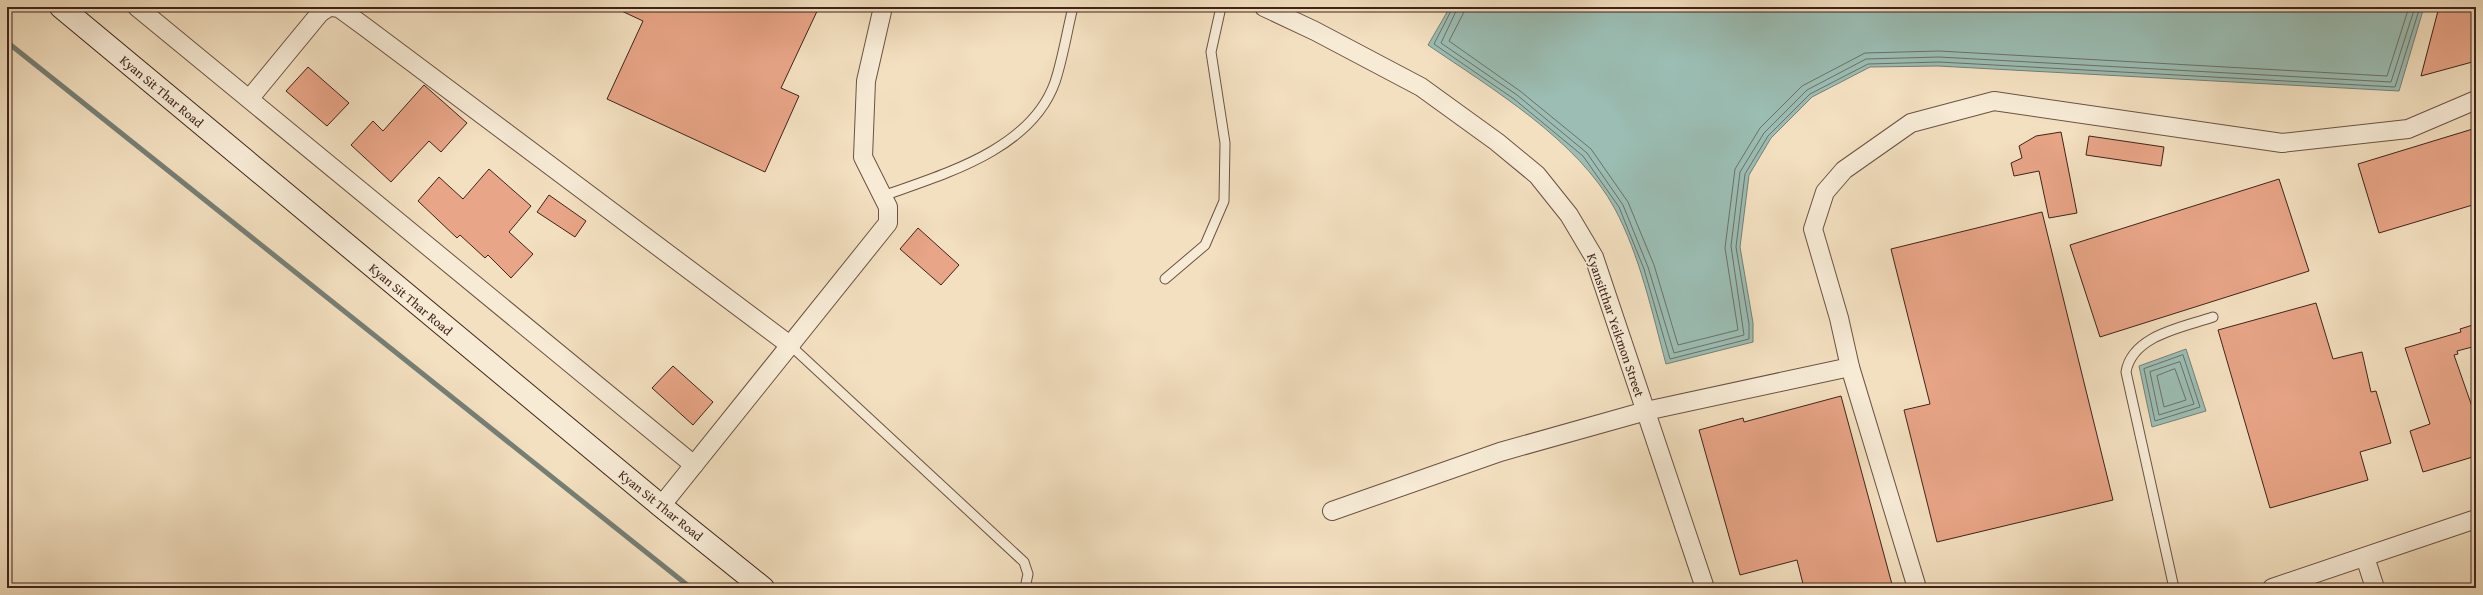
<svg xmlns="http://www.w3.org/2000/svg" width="2483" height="595" viewBox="0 0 2483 595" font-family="'Gentium Book Plus',serif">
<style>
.water{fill:#9bbdb3;stroke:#767f75}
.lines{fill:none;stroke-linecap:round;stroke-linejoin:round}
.shore{stroke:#6d7066;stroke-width:1}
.stream{stroke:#767f75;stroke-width:5}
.building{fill:#e8a587;stroke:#3f2319}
.service-casing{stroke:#6c5243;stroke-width:11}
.minor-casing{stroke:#6c5243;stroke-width:20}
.secondary-casing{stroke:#3f2319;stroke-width:24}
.service{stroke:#f7ebd6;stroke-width:9}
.minor{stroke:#f7ebd6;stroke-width:18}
.secondary{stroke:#f7ebd6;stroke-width:22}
.labels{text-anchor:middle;stroke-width:3.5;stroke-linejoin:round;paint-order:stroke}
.street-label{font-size:13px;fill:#3f2319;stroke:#f7ebd6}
</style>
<rect width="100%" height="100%" fill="#f3e0c0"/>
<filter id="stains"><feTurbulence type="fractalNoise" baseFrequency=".005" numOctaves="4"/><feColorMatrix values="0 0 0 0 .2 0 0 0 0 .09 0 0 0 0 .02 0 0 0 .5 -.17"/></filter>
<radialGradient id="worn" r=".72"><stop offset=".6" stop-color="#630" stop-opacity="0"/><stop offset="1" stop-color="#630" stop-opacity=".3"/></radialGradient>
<g class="water">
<path d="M 1450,7 L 2424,7 L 2399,91 L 1938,66 L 1870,67 L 1812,97 L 1771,138 L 1749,175 L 1740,247 L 1753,323 L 1753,342 L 1666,364 C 1652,312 1640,256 1615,209 C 1578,140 1491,88 1428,45 Z"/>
<polygon points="2186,349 2206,411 2152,427 2139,366"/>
</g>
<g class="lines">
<g class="shore">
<polyline points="1453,7 1434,44 1514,99 1583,156 1619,207 1644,269 1670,359 1749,339 1749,324 1736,247 1745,174 1768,136 1810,94 1868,64 1939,62 2395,87 2420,7"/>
<polyline points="1458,7 1441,43 1517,95 1587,153 1623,205 1648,267 1674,353 1744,335 1731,246 1740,172 1764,133 1807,90 1866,59 1939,57 2391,82 2415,7"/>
<polyline points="1464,7 1463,14 1449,41 1520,91 1591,149 1628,202 1654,265 1678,345 1738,330 1725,248 1735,169 1760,128 1802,86 1865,53 1939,51 2387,76 2409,7"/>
<polygon points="2183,355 2200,407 2155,421 2144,369"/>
<polygon points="2180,362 2194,404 2159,415 2150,372"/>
<polygon points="2175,369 2186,400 2164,407 2157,376"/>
</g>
<polyline class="stream" points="7,42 691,588"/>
</g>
<g class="building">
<polygon points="613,7 819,7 781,88 799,96 765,172 607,99 643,21"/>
<polygon points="2439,7 2476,7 2476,61 2421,76"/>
<polygon points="308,67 349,103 327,126 286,91"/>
<polygon points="424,85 467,123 441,152 429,141 391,182 351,145 373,121 383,131"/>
<polygon points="2476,128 2476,204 2379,233 2358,164"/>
<polygon points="2061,132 2077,213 2049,218 2039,171 2014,176 2011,163 2022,158 2019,146 2036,136"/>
<polygon points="2089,136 2164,147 2161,166 2086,155"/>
<polygon points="489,169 531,206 509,232 533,254 511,278 488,255 485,258 460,235 457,238 418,201 439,177 463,199"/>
<polygon points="2279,179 2309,271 2100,337 2070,245"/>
<polygon points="549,195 586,221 575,237 537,212"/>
<polygon points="2042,212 2113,500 1937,542 1904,410 1930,404 1891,249"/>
<polygon points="918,228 959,265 941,285 900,249"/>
<polygon points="2316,303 2333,359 2362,352 2371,392 2376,391 2391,443 2360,452 2368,480 2270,508 2218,330"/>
<polygon points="2476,324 2476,346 2457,351 2458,354 2454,355 2476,418 2476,456 2423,472 2410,431 2430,424 2405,348 2461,332 2460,329"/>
<polygon points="673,366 713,402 693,425 652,388"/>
<polygon points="1841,396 1893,588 1804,588 1797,560 1740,575 1699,430 1743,418 1744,422"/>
</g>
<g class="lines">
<g class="service-casing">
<g id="service">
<path d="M 883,196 C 944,174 1031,150 1055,82 C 1063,58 1067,31 1073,7"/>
<polyline points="1165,279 1205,245 1224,201 1225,143 1211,52 1221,7"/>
<polyline points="791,346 1024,562 1028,574 1025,588"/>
<path d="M 2174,588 L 2126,372 C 2132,335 2184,327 2213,317"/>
</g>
</g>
<g class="minor-casing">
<g id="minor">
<polyline points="137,7 694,465"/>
<polyline points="332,7 339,8 365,27 791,346"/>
<polyline points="1264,7 1315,31 1421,87 1497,142 1537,175 1569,215 1594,257 1705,588"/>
<polyline points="250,98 320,13 329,7"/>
<polyline points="661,506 888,223 888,207 863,157 866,81 883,7"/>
<polyline points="1332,511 1500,452 1646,411 1850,367"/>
<polyline points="2365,557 2375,588"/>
<polyline points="1917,588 1850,367 1839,318 1813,229 1825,192 1844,170 1911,123 1994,101 2282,143 2408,129 2476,100"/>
<polyline points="2272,588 2476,519"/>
</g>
</g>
<g class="secondary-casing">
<polyline id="secondary" points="61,7 661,506 763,588"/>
</g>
<use href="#service" class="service"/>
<use href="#minor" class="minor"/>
<use href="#secondary" class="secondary"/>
</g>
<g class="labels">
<g class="street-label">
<text transform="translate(162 91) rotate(40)" y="5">Kyan Sit Thar Road</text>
<text transform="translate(411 299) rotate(40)" y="5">Kyan Sit Thar Road</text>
<text transform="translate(1616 325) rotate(71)" y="5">Kyansitthar Yeikmon Street</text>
<text transform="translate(661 505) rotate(39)" y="5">Kyan Sit Thar Road</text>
</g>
</g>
<rect width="2483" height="595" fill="none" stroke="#f3e0c0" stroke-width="24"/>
<rect x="8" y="8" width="2467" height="579" fill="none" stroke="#3f2319" stroke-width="2"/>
<rect x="12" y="12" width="2459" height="571" fill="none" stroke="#3f2319"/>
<rect width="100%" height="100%" filter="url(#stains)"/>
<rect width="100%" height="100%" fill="url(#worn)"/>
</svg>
